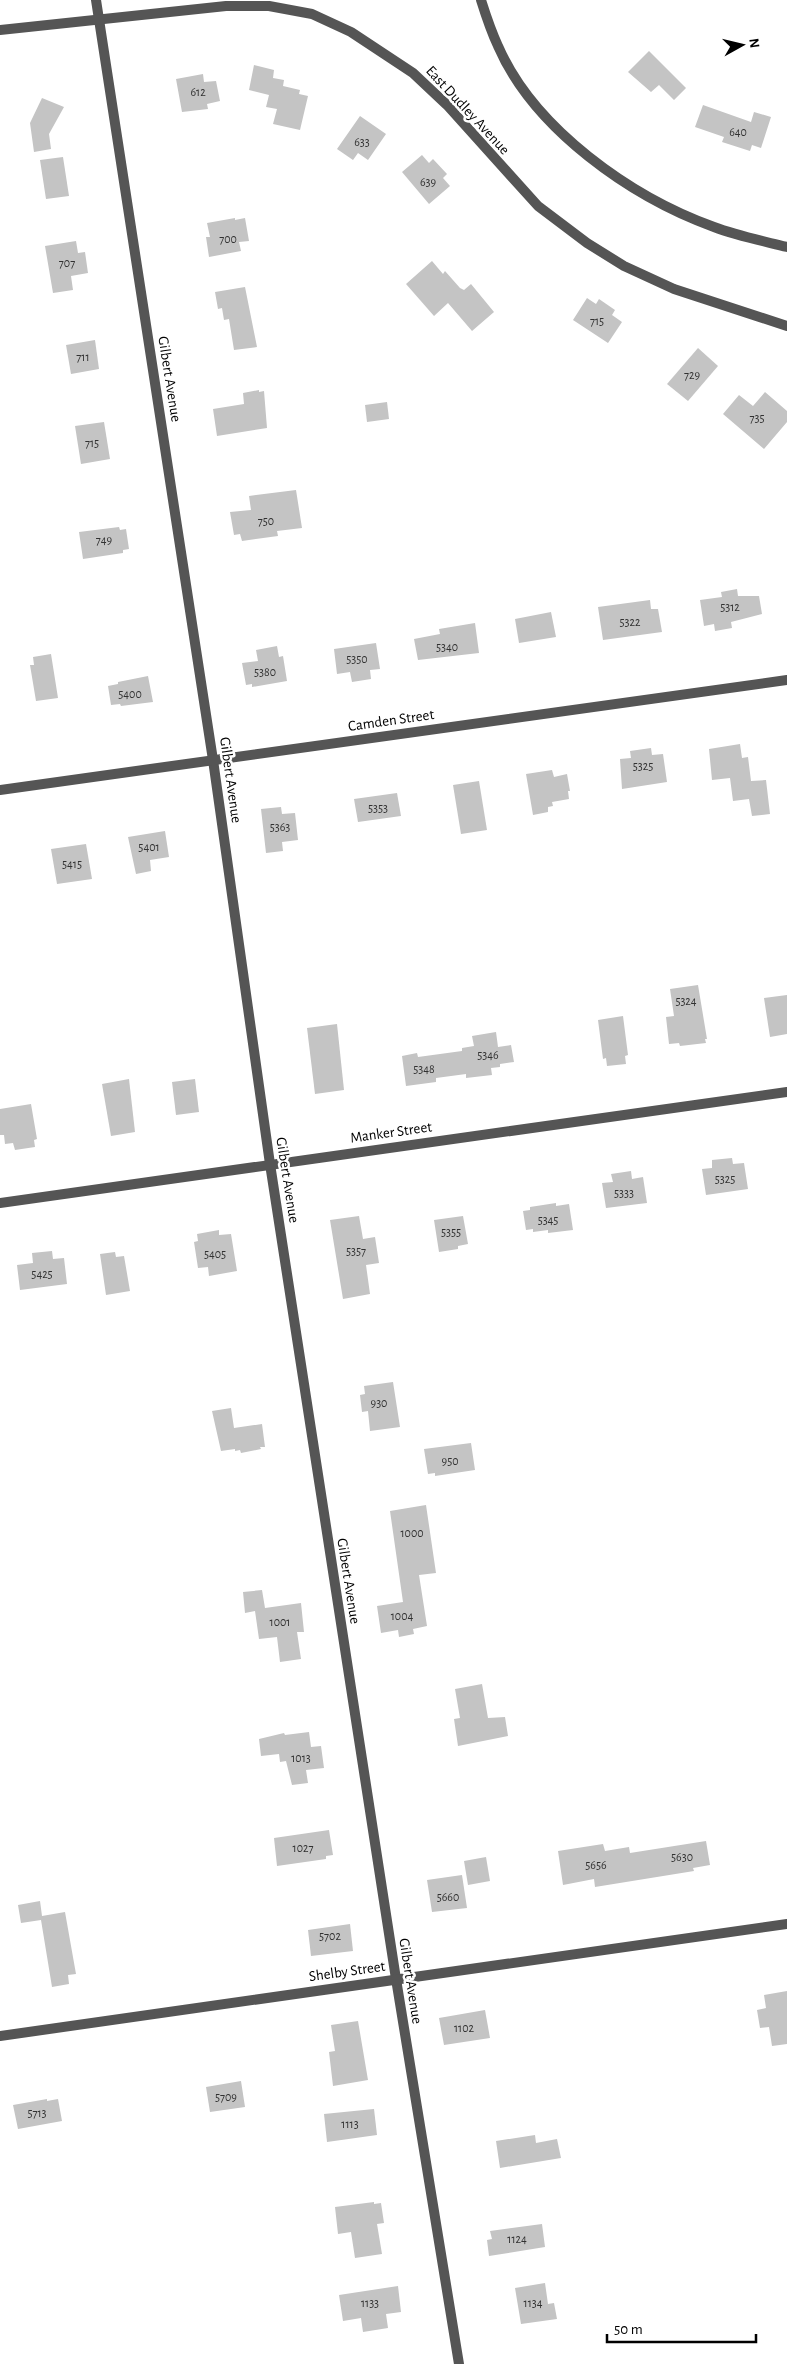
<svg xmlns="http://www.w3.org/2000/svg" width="787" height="2364" viewBox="0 0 787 2364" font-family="'Alegreya Sans',sans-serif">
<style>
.building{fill:#c4c4c4}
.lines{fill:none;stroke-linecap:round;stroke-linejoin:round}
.street{stroke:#555;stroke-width:10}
.labels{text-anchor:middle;stroke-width:5;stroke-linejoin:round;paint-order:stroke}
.number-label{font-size:12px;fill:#313131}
.street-label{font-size:15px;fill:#000;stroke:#fff}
</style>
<rect width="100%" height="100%" fill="#fff"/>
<g class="building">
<polygon points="649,51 686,88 674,100 659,85 651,92 628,72"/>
<polygon points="254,65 274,70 273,78 284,80 283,86 300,90 299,94 308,96 300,130 273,124 277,109 266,107 269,95 249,90"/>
<polygon points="203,74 204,82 216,81 220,101 207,104 208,109 182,112 176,79"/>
<polygon points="42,98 64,107 49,134 51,149 34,152 30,123"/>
<polygon points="703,105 751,122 754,112 771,117 761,148 752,145 750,151 722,142 724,137 695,127"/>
<polygon points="360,116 386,134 368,160 358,153 353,160 337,149"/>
<polygon points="422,155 429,163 433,159 447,174 443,178 450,186 429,204 402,172"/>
<polygon points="63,157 69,196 46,199 40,160"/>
<polygon points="235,218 235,220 245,218 249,241 239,242 241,251 209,257 206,237 210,237 207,223"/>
<polygon points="76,241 78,253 85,252 88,273 71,276 73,290 53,293 45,246"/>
<polygon points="432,261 443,274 445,271 460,288 464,290 471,284 494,312 472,331 448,303 434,316 406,284"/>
<polygon points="245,287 257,347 234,350 229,319 224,320 222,308 218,309 215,292"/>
<polygon points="587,298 596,304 599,299 615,310 612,315 622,322 608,343 573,320"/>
<polygon points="95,340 99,369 71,374 66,345"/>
<polygon points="698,348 718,366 688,401 667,384"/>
<polygon points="259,390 259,392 264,391 267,428 217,436 213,409 244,404 243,393"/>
<polygon points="765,392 787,411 787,422 764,449 723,414 739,395 753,406"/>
<polygon points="387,402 389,419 367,422 365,405"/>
<polygon points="104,422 110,459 81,464 75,426"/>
<polygon points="296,490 302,528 277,531 278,536 242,541 240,534 234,535 230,512 251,510 249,496"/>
<polygon points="119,527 120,530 126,529 129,549 123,550 123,553 83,559 79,532"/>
<polygon points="737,589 738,596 759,596 762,614 731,622 732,628 715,631 714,624 704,626 700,600 722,597 721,592"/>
<polygon points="650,600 651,609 658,609 662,632 603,640 598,607"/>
<polygon points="551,612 556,637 519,643 515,619"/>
<polygon points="475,623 479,653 418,660 414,639 440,634 439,629"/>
<polygon points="376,643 380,669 370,670 371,679 352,682 350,672 337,674 334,649"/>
<polygon points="277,646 279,657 283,656 287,681 252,687 252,684 246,685 242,663 258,661 256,650"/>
<polygon points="51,654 58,698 36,701 30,665 34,665 33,657"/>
<polygon points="148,676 153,702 121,706 120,704 111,705 108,686 118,684 118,682"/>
<polygon points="740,744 742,758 748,757 751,781 766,780 770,814 752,816 749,799 733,801 730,778 712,780 709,749"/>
<polygon points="651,748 652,755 663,754 667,782 622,789 620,759 631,758 630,751"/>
<polygon points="552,770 554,777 567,774 570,791 568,791 569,799 552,802 553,806 548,807 548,812 533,815 526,774"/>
<polygon points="479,781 487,830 461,834 453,785"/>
<polygon points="397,793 401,816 358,822 354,799"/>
<polygon points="281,807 282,814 295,813 298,840 282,842 283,851 266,853 261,809"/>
<polygon points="165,831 169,857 150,860 151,871 136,874 128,837"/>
<polygon points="86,844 92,879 57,884 51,849"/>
<polygon points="698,985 707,1039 705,1039 706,1043 680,1046 679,1043 669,1044 666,1017 674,1016 670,989"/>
<polygon points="787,995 787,1034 770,1037 764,998"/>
<polygon points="623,1016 628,1055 625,1056 626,1064 607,1066 606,1058 603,1059 598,1020"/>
<polygon points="337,1024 344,1090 315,1094 307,1028"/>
<polygon points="496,1032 498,1047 511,1045 514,1062 500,1064 500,1067 491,1068 492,1075 466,1078 466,1074 436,1078 436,1082 406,1086 402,1056 417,1053 418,1057 462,1051 462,1048 474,1046 472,1036"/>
<polygon points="129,1079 135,1132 111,1136 102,1084"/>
<polygon points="195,1079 199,1112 176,1115 172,1082"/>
<polygon points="31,1104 37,1139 34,1140 35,1147 15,1150 13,1143 5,1144 4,1135 0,1135 0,1109"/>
<polygon points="732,1158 733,1164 744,1163 748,1189 706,1195 702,1169 712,1168 712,1160"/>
<polygon points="631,1171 632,1179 643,1177 647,1203 606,1208 602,1183 613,1182 611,1174"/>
<polygon points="556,1203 556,1206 569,1204 573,1230 548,1233 548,1230 533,1232 533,1229 526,1230 523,1211 530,1210 530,1207"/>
<polygon points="359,1216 363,1239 375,1237 379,1263 366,1265 370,1294 343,1299 330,1220"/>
<polygon points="463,1216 468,1244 458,1246 458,1249 439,1252 434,1220"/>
<polygon points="219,1230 219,1235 231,1234 237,1271 209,1276 208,1267 198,1268 194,1242 198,1241 197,1234"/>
<polygon points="52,1251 53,1259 64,1258 67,1284 20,1290 17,1265 33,1263 32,1253"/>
<polygon points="115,1252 116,1257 124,1256 130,1291 106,1295 100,1254"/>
<polygon points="393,1382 400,1427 370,1431 368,1411 362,1412 360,1395 365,1394 364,1386"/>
<polygon points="231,1408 234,1428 262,1424 265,1447 260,1447 261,1449 241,1453 240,1450 235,1451 235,1449 221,1451 212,1411"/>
<polygon points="471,1443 475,1470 435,1476 435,1473 428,1474 424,1449"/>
<polygon points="426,1505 436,1573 419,1575 427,1626 413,1629 414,1634 399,1637 398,1630 381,1633 377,1606 403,1602 390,1511"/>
<polygon points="262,1590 265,1608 301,1603 304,1632 297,1632 301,1659 280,1662 277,1637 259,1639 255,1611 245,1613 243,1592"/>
<polygon points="482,1684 488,1718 505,1717 508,1736 458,1746 454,1719 460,1718 455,1689"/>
<polygon points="309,1732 311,1747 321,1746 324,1768 306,1770 308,1783 292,1785 286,1761 280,1762 279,1754 261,1756 259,1739 284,1733 285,1735"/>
<polygon points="329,1830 333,1855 326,1856 326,1859 277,1866 274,1838"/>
<polygon points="706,1841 710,1865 693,1868 694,1871 595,1887 594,1879 563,1885 558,1851 603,1844 605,1851 629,1847 630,1853"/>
<polygon points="486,1857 490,1881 468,1885 464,1861"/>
<polygon points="462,1875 467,1908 432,1912 427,1880"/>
<polygon points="40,1901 42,1916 65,1912 76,1974 68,1975 69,1984 52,1987 41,1920 21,1923 18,1905"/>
<polygon points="350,1924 353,1951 311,1956 308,1930"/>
<polygon points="787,1991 787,2044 772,2046 769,2027 760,2028 757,2010 766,2008 764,1995"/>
<polygon points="485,2010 490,2038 444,2045 439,2018"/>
<polygon points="358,2021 368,2080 333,2086 329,2052 335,2051 331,2025"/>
<polygon points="241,2081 245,2107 210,2112 206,2087"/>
<polygon points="47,2099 47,2101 58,2099 62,2121 18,2129 13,2105"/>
<polygon points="374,2109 377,2135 327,2142 324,2114"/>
<polygon points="535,2135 536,2143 557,2139 561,2158 500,2168 496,2141"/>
<polygon points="374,2202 374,2204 381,2203 384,2223 377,2224 382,2254 355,2258 351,2232 338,2234 335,2207"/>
<polygon points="542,2224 545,2247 489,2256 487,2240 492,2239 490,2231"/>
<polygon points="545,2283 548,2304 554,2303 557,2319 521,2324 515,2288"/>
<polygon points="398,2286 401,2312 386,2314 388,2328 363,2332 361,2318 343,2321 339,2295"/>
</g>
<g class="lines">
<g class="street">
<polyline points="96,0 213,760 270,1164 396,1979 459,2364"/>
<path d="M 481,0 C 486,16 491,31 498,46 C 534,129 631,197 714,227 C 738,236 763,241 787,247"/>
<polyline points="0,30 226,6 269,6 312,14 351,32 413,73 447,105 538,206 587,243 624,266 674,289 787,326"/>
<polyline points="0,790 787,680"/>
<polyline points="0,1203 787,1092"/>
<polyline points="0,2036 787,1924"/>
</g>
</g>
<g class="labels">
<g class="number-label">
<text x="198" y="96">612</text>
<text x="738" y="136">640</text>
<text x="362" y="146">633</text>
<text x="428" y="186">639</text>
<text x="228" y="243">700</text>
<text x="67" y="267">707</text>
<text x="597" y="325">715</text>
<text x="83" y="361">711</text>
<text x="692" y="379">729</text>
<text x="757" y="422">735</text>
<text x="92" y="447">715</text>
<text x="266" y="525">750</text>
<text x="104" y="544">749</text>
<text x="730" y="611">5312</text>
<text x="630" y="626">5322</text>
<text x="447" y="651">5340</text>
<text x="357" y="663">5350</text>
<text x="265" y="676">5380</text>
<text x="130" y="698">5400</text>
<text x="643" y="770">5325</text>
<text x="378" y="812">5353</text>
<text x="280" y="831">5363</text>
<text x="149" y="851">5401</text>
<text x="72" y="868">5415</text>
<text x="686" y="1005">5324</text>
<text x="488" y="1059">5346</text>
<text x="424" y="1073">5348</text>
<text x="725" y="1183">5325</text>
<text x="624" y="1197">5333</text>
<text x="548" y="1224">5345</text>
<text x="451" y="1236">5355</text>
<text x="356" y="1255">5357</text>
<text x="215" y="1258">5405</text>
<text x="42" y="1278">5425</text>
<text x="379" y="1407">930</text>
<text x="450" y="1465">950</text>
<text x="412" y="1537">1000</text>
<text x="402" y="1620">1004</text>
<text x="280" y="1626">1001</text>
<text x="301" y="1762">1013</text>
<text x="303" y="1852">1027</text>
<text x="682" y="1861">5630</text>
<text x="596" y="1869">5656</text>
<text x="448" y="1901">5660</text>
<text x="330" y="1940">5702</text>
<text x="464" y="2032">1102</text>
<text x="226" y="2101">5709</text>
<text x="37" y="2117">5713</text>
<text x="350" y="2128">1113</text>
<text x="517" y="2243">1124</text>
<text x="370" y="2307">1133</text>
<text x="533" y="2307">1134</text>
</g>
<g class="street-label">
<text transform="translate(468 110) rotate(47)" y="5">East Dudley Avenue</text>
<text transform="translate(170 379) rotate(81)" y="5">Gilbert Avenue</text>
<text transform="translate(391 720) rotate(-8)" y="5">Camden Street</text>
<text transform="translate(231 780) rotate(82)" y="5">Gilbert Avenue</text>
<text transform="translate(391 1132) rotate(-8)" y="5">Manker Street</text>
<text transform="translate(288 1180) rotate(81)" y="5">Gilbert Avenue</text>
<text transform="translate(349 1581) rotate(81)" y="5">Gilbert Avenue</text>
<text transform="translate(347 1971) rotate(-8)" y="5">Shelby Street</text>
<text transform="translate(411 1981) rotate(81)" y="5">Gilbert Avenue</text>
</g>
</g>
<g transform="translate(742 45) rotate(82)" stroke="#ffffff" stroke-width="4" paint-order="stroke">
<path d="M0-4L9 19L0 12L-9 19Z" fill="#000000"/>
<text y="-8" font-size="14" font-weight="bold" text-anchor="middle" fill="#000000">N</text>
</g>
<path d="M607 2334v8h149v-8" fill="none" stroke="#000000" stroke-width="2.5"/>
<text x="614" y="2334" font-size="15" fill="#000000" stroke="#ffffff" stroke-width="4" paint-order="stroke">50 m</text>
</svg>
